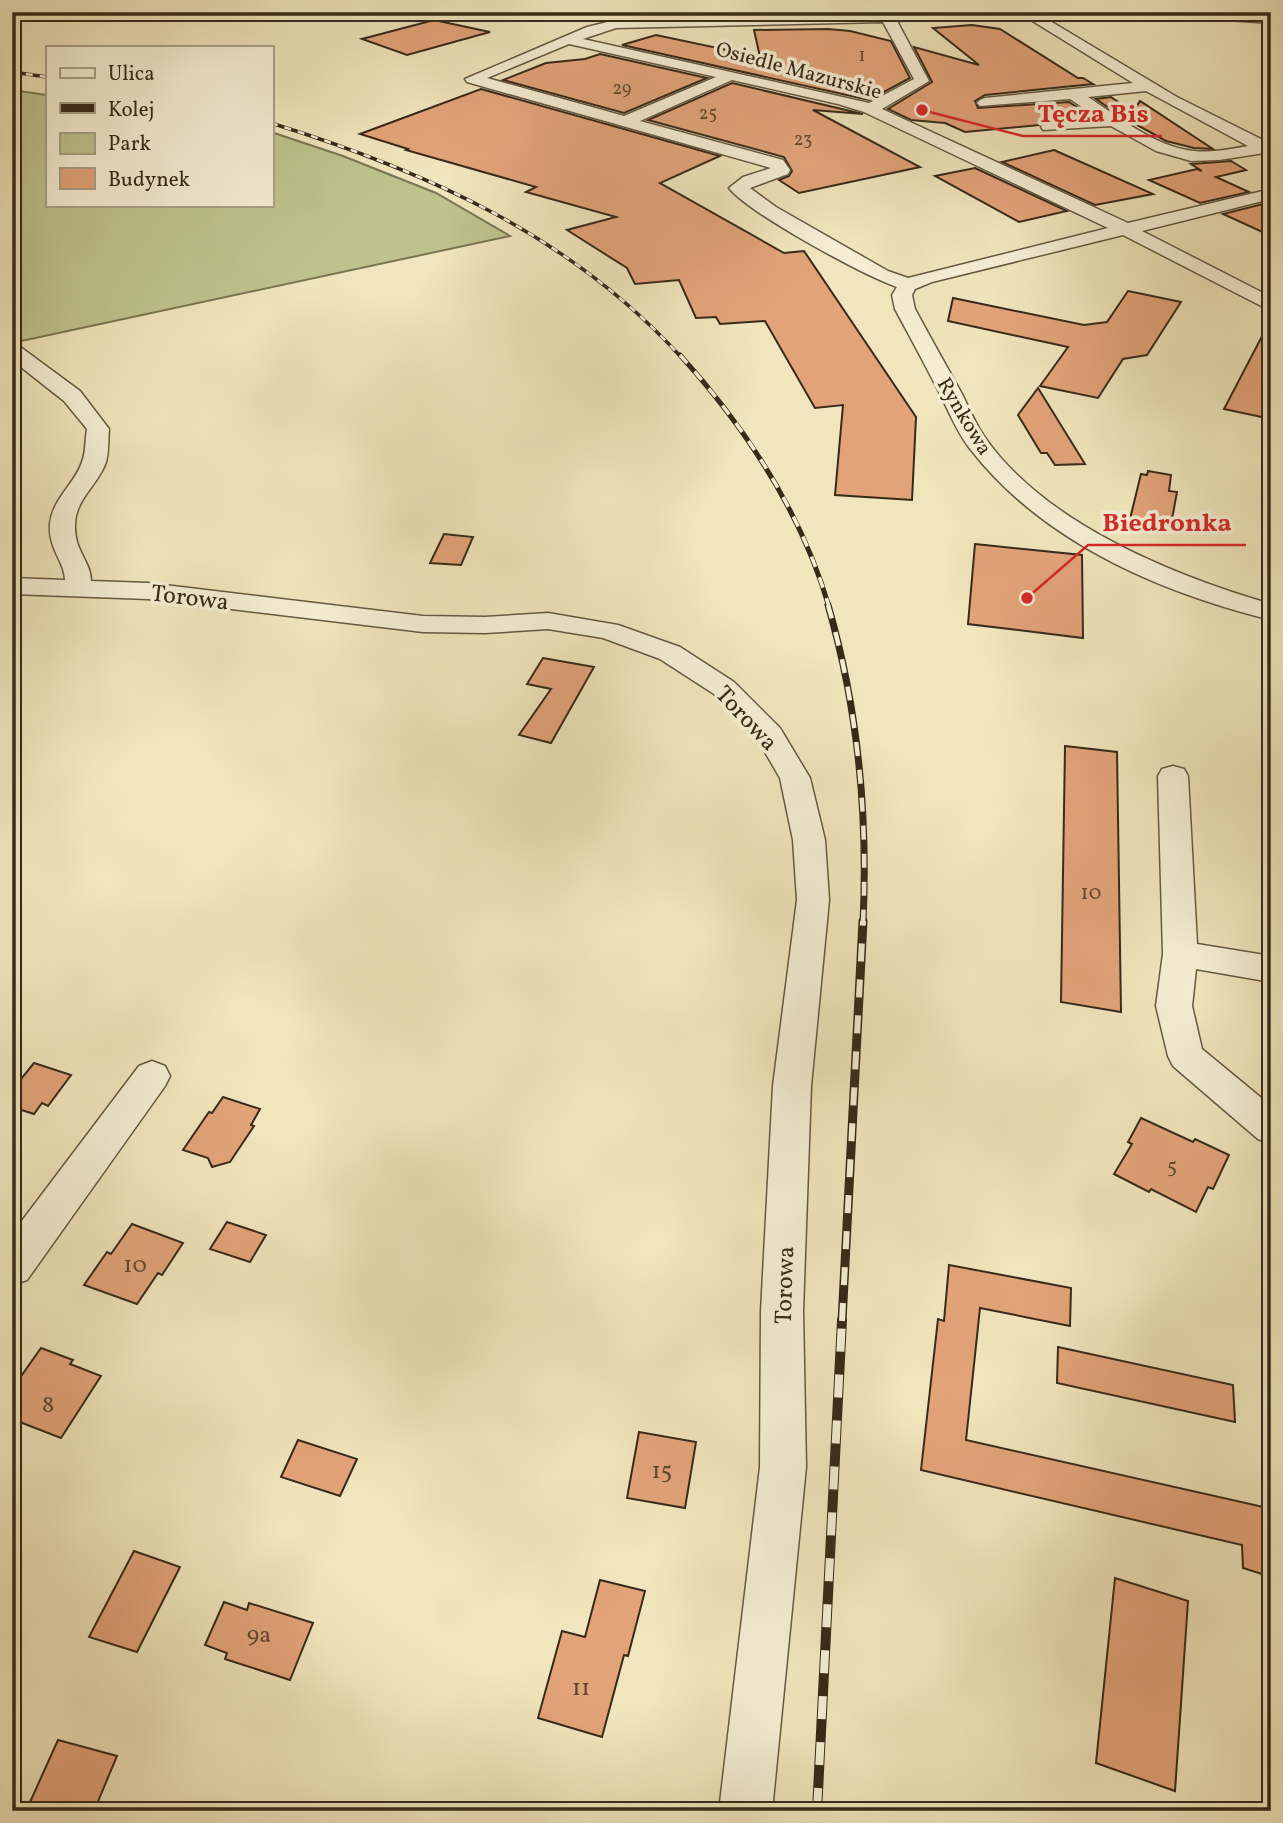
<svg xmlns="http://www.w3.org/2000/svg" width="1283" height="1823" viewBox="0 0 1283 1823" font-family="Vollkorn,serif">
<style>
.green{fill:#bec38d;stroke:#7a7653;stroke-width:2}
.building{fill:#e3a379;stroke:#372a19;stroke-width:2}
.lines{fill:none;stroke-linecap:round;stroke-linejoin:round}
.street-casing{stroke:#655942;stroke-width:3}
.street{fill:#f5eed3;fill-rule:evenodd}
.rail-far4-casing{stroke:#372a19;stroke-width:3.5}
.rail-far3-casing{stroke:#372a19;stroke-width:5}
.rail-far2-casing{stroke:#372a19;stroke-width:7}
.rail-far1-casing{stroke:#372a19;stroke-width:9}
.rail-casing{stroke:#372a19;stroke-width:10}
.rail-far4{stroke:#f5eed3;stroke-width:2.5;stroke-dasharray:7;stroke-linecap:butt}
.rail-far3{stroke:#f5eed3;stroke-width:3.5;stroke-dasharray:11;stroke-linecap:butt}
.rail-far2{stroke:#f5eed3;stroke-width:4.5;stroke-dasharray:14;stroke-linecap:butt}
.rail-far1{stroke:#f5eed3;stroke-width:6;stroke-dasharray:18;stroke-linecap:butt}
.rail{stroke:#f5eed3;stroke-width:8;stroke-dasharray:23;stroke-linecap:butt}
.labels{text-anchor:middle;stroke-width:7;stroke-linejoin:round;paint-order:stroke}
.far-number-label{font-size:18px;fill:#624831}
.far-street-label{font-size:21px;fill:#372a19;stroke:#f5eed3}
.number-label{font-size:21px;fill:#624831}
.street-label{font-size:24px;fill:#372a19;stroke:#f5eed3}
.near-number-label{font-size:24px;fill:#624831}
.leader{fill:none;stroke:#d62828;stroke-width:2.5}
.callout-dot{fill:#d62828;stroke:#f5eed3;stroke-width:2.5}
.callout-label{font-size:26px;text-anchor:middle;font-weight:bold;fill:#d62828;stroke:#f5eed3;stroke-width:7;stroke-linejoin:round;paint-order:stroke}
</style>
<rect width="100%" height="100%" fill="#f0e5bc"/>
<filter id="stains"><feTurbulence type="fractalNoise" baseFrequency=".00286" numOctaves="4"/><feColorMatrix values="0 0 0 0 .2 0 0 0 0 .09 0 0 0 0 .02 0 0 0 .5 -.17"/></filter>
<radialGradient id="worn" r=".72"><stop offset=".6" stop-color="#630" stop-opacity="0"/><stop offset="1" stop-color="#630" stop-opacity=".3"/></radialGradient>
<polygon class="green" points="12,90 47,95 47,205 271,205 271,132 343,156 436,193 510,236 12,343"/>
<g class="building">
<polygon points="434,20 490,32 407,55 362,39"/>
<polygon points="972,25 1000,29 1078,78 1083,78 1093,84 985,95 975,101 978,108 1069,102 1090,116 1049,119 1039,125 965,132 945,123 911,120 888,109 932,82 914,47 979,65 933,28"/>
<polygon points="828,29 850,31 891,41 910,78 869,100 622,45 656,35 760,57 754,30"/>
<polygon points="600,54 707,78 624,113 503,80 546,63 585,59"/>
<polygon points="732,83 863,114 813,110 920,167 799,193 779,180 789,176 792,171 784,157 648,120"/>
<polygon points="481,89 720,156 660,183 784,253 804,251 916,417 912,500 835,495 843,405 815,408 765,321 720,324 716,317 696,318 679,280 635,284 627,268 567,230 616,217 526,192 536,187 406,150 408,149 360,134"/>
<polygon points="1111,97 1133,112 1140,101 1213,149 1194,148 1166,141 1128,120 1131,116 1122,117 1096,99"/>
<polygon points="1054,150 1153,194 1095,205 1002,162"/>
<polygon points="1231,161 1246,170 1216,177 1249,192 1200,203 1149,180 1197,169 1202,171 1191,164"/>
<polygon points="975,168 1067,211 1019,222 935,176"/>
<polygon points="1271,202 1271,236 1223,214"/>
<polygon points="1128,291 1181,302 1147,355 1123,359 1098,398 1040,386 1068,347 948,321 953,298 1084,325 1107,322"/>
<polygon points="1271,319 1271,419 1224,409"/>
<polygon points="1038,388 1085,464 1055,465 1047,453 1041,453 1018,415"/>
<polygon points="1148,471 1171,475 1169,491 1177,492 1170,530 1129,523 1141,474 1147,475"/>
<polygon points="444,534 473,537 461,565 430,563"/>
<polygon points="975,544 1082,555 1083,638 968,624"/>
<polygon points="543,658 594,667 551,743 519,735 551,689 527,684"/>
<polygon points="1065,746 1117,752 1121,1012 1061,1002"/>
<polygon points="34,1063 71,1075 48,1106 42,1103 34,1114 12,1107 12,1090"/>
<polygon points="223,1097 260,1109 251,1125 254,1126 230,1162 212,1167 208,1158 183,1150 209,1112 212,1113"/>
<polygon points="1141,1118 1193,1142 1195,1139 1229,1155 1213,1189 1208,1187 1196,1212 1151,1189 1149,1192 1114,1174 1132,1144 1128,1142"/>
<polygon points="227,1222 266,1235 250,1262 210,1249"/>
<polygon points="132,1224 183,1243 162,1275 158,1273 137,1304 84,1285 107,1252 111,1254"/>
<polygon points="949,1265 1071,1288 1070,1326 980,1308 966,1440 1268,1508 1268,1521 1271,1522 1271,1577 1243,1568 1242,1545 921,1470 938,1319 944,1321"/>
<polygon points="1058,1347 1233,1385 1235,1422 1057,1383"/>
<polygon points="41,1348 73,1360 70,1364 101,1376 61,1438 12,1419 12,1389"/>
<polygon points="639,1432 696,1442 685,1508 627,1498"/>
<polygon points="298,1440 357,1459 340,1496 281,1477"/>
<polygon points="134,1551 180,1567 137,1652 89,1637"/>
<polygon points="1115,1578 1188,1601 1175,1791 1096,1763"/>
<polygon points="600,1580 645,1591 628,1656 624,1655 602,1737 538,1718 562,1631 585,1637"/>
<polygon points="224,1602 247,1610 249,1603 313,1623 290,1680 225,1659 227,1653 205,1645"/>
<polygon points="58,1740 117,1756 94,1811 26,1811"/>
</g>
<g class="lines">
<g class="street-casing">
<g id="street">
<path d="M 878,12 L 970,12 L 963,16 L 897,21 L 929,81 L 882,109 L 1128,223 L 1271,189 L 1271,199 L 1142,231 L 1271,297 L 1271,311 L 1123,235 L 932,282 L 915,289 L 912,295 L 915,309 C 930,337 946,365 962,394 C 969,408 975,423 984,436 C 1043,523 1174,576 1271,604 L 1271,620 C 1159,592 1043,542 971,450 C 958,434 951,416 942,398 C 927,368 911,339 895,309 L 892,295 L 897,287 C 863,275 750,214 729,188 L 743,177 L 771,168 L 467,82 L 465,79 L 587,27 L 616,20 ZM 883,22 L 914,79 L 869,103 L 583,39 L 616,28 ZM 569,44 L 716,77 L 624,116 L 487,78 ZM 732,80 L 838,104 L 864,112 L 1108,228 L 908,278 L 888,271 L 776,207 L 750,188 L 788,174 L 790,170 L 783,160 L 640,121 Z"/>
<path d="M 1018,12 L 1035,12 L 1177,97 L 1271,144 L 1271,152 L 1219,160 L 1191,161 L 1156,151 L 1111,126 L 1043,130 L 1041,127 L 1043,124 L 1049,122 L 1098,118 L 1070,99 L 980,106 L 977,103 L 980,100 L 985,98 L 1133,83 ZM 1146,91 L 1248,146 C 1230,149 1212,153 1194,151 C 1155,147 1119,117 1088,97 Z"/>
<polygon points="1165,12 1271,15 1271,23 1172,16"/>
<path d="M 12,344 L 19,346 L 80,391 L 109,429 C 108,439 109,452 106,462 C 99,484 75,499 75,525 C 74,551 91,561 91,581 L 148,583 L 423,616 L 485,617 L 548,613 L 618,625 L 680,647 L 734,682 L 780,728 L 810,778 L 825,840 L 829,900 L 811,1086 L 803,1311 L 806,1467 L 772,1811 L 719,1811 L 760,1467 L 761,1311 L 773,1086 L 797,900 L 793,840 L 780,778 L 758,740 L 714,694 L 660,659 L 603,638 L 548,629 L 485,633 L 423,632 L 148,599 L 12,594 L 12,578 L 65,580 C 65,562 48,549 50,524 C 52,499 75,484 82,462 C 86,452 85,440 87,429 L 64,401 L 12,360 Z"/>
<polygon points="1173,766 1184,769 1188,776 1197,944 1271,956 1271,982 1196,969 1192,1006 1202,1049 1271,1106 1271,1144 1258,1139 1173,1066 1168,1056 1156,1006 1163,954 1158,776 1162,769"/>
<polygon points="152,1061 165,1066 170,1076 165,1086 27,1280 12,1285 12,1234 139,1066"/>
</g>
</g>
<use href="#street" class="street"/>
<g class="rail-far4-casing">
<g id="rail-far4">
<polyline points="12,72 47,77"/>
<path d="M 271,123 C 425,171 570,235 681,357"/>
</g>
</g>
<g class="rail-far3-casing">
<path id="rail-far3" d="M 680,355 C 746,428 801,511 829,607"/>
</g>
<g class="rail-far2-casing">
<path id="rail-far2" d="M 828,605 C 858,708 868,817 863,923"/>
</g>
<g class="rail-far1-casing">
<polyline id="rail-far1" points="842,1321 863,921"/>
</g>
<g class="rail-casing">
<polyline id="rail" points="817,1811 842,1320"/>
</g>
<use href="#rail-far4" class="rail-far4"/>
<use href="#rail-far3" class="rail-far3"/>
<use href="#rail-far2" class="rail-far2"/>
<use href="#rail-far1" class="rail-far1"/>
<use href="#rail" class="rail"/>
</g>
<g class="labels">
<g class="far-number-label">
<text x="862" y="61">1</text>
<text x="622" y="94">29</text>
<text x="708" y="119">25</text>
<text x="803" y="145">23</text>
</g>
<g class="far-street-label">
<text transform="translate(799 70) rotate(15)" y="7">Osiedle Mazurskie</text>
<text transform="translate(965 416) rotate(59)" y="7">Rynkowa</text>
</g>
<g class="number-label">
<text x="1091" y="899">10</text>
<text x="1172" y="1172">5</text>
</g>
<g class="street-label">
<text transform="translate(190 597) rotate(7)" y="8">Torowa</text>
<text transform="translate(747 718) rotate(47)" y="8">Torowa</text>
<text transform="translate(784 1285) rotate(-88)" y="8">Torowa</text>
</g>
<g class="near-number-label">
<text x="135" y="1272">10</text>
<text x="48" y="1412">8</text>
<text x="662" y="1478">15</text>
<text x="259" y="1642">9a</text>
<text x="581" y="1695">11</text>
</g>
</g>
<path class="leader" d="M922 110L1023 136H1162M1027 598L1088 545H1246"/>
<g class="callout-dot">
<circle cx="922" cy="110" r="7"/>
<circle cx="1027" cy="598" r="7"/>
</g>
<g class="callout-label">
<text x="1093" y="122">Tęcza Bis</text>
<text x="1167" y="531">Biedronka</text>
</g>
<rect width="1283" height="1823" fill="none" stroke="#f0e5bc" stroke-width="42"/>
<rect x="14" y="14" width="1255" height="1795" fill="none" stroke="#372a19" stroke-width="3.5"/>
<rect x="21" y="21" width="1241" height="1781" fill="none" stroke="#372a19" stroke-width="2"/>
<rect x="46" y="46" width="228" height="161" fill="#f5eed3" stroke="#a9a089" stroke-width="2"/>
<rect x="60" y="68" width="35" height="10" fill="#f5eed3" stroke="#a9a089" stroke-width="2"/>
<text x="108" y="80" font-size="21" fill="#372a19">Ulica</text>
<rect x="60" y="103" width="35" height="10" fill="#372a19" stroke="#a9a089" stroke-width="2"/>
<text x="108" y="116" font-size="21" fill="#372a19">Kolej</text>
<rect x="60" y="133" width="35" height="21" fill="#bec38d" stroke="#a9a089" stroke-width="2"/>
<text x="108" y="150" font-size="21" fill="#372a19">Park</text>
<rect x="60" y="168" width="35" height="21" fill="#e3a379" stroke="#a9a089" stroke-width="2"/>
<text x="108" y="186" font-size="21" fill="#372a19">Budynek</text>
<rect width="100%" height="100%" filter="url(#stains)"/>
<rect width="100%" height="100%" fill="url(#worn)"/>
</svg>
